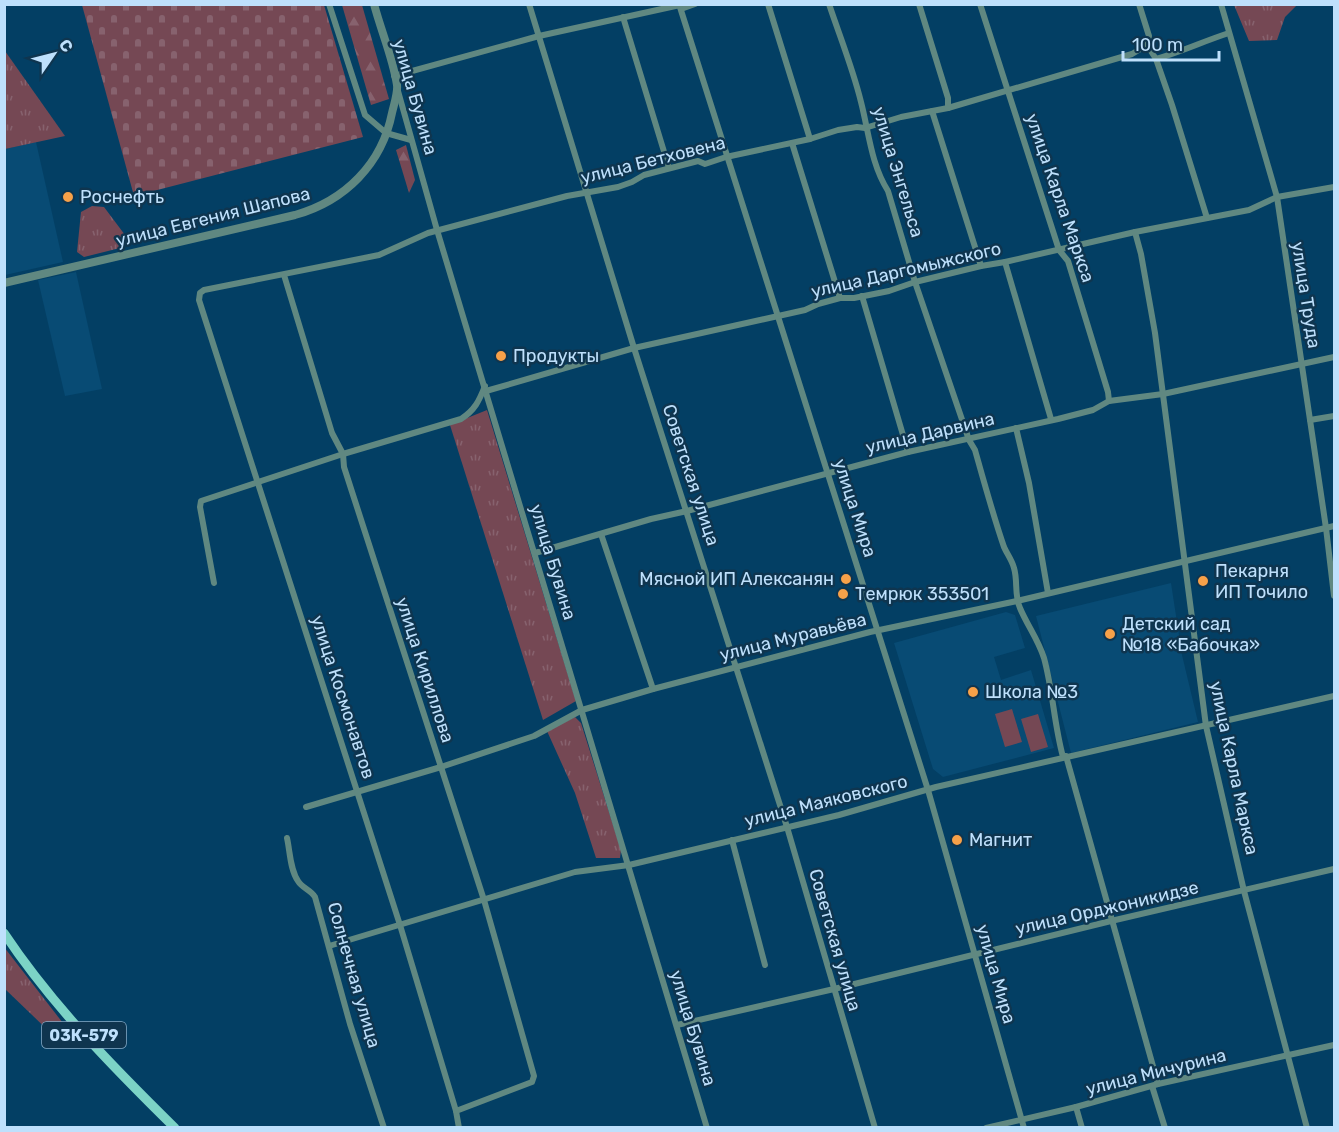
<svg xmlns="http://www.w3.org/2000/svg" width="1339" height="1132" viewBox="0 0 1339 1132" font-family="Rubik,sans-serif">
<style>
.built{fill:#084b74}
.grass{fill:url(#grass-tufts)}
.forest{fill:url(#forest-firs)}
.cemetery{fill:url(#cemetery-stones)}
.park{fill:#754854}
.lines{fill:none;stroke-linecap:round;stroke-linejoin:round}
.minor{stroke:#608881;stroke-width:6}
.tertiary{stroke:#608881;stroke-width:8}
.primary{stroke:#7cd3c6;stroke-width:9}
.poi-dot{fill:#f7a149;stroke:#0f354f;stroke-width:2}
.labels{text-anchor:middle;stroke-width:5;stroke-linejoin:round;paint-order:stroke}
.shield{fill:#0f354f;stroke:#8aadc8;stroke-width:1.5}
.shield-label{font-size:16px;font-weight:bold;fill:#bee0fc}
.street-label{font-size:18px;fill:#bee0fc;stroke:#0f354f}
.poi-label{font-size:18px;fill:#bee0fc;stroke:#0f354f;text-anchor:start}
</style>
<defs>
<pattern id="grass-tufts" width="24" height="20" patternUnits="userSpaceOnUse" patternTransform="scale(1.5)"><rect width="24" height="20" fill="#754854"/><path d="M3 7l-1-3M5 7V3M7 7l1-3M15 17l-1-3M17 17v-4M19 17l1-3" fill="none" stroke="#87626e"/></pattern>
<pattern id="forest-firs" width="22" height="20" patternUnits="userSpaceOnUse" patternTransform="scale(1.5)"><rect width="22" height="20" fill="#754854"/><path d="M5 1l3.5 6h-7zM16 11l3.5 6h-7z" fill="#87626e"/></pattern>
<pattern id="cemetery-stones" width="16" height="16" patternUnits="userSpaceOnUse" patternTransform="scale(1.5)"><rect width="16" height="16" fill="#754854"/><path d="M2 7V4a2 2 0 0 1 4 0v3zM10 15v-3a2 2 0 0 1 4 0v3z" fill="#87626e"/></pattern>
</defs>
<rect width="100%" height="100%" fill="#033f64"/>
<g class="built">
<polygon points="36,142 63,262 5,275 5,149"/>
<polygon points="76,272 102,389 65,396 38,280"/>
<polygon points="1171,583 1182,655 1198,722 1071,753 1036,616"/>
<polygon points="1006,612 1015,615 1025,648 994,657 1001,680 1031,670 1054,748 943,777 933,769 894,643"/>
</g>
<g class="grass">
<polygon points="1234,5 1297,5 1285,17 1277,40 1249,41"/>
<polygon points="4,51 5,51 65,136 5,149"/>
<polygon points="92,206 104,207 128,239 124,247 84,257 77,252 81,212"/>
<polygon points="487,410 576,701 543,720 450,425"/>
<polygon points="575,717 581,723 621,850 620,858 596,858 575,793 547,731"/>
<polygon points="4,947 66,1027 57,1039 5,989"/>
</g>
<g class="forest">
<polygon points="342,5 362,5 389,99 371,105"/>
<polygon points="406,145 415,180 409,193 396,150"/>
</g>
<polygon class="cemetery" points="82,5 324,5 363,137 134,196"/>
<g class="park">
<polygon points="1012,709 1022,742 1005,747 995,714"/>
<polygon points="1038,714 1048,747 1031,752 1021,719"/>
</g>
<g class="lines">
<g class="minor">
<polyline points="329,4 365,115 386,133 411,140"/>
<polyline points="529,4 634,348 787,827 875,1128"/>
<polyline points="679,4 928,790 1024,1128"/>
<polyline points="768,4 810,139"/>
<path d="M 829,4 C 840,37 853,69 861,102 C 869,133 871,164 888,191 L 915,282 L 969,440 L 975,450 C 984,482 993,515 1004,547 C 1007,554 1012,560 1014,568 C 1018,581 1014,595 1020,608 C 1027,625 1038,639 1044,658 C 1053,691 1054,724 1063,757"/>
<polyline points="919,4 948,98 948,108"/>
<polyline points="980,4 1059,250 1068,261 1108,392 1109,401"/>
<polyline points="1139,4 1149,36 1147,45 1156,59 1172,105 1207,218"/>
<polyline points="1221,4 1277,197 1326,528 1334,596"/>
<polyline points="681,9 695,4"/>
<polyline points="623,17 669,168"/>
<path d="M 1156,59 C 1181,52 1204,41 1229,33"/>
<polyline points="394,76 539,36 680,5"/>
<polyline points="398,91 437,230 707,1128"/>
<polyline points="932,111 981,266"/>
<polyline points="792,143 840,298"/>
<polyline points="1135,232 1141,254 1155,333 1206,726 1244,891 1307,1128"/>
<polyline points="1005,262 1051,419"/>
<polyline points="284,275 332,433 343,454 344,467 484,900 534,1076 532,1082 456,1111 459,1128"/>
<polyline points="862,296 908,452"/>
<polyline points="486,391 634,348 805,310 818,304 840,298 854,298 889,291 915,282 981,266 1005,262 1135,232 1249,210 1277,197 1334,187"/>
<polyline points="1310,420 1334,416"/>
<polyline points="1016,428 1029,483 1048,593"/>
<polyline points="601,534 653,689"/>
<polyline points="535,553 651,519 687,511 908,452 1058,419 1093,410 1109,401 1163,394 1334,357"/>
<path d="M 214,583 L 200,507 L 201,501 L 343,454 L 461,419 C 475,410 479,401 485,386"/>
<polyline points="1066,756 1158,1084"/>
<polyline points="306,807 441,767 534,736 582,710 653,689 870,632 1017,601 1334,526"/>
<path d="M 287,838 C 290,851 290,870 298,881 C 302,888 311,890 315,897 L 350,1024 L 384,1128"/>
<polyline points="732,840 765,965"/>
<polyline points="329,946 575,872 629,865 839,815 936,787 1334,696"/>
<polyline points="677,1025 834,989 1111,921 1334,869"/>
<polyline points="1152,1086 1165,1128"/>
<polyline points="1076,1107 1082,1128"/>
<polyline points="456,1111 400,925 199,300 200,293 204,290 379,255 428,233 567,196 618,187 632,182 644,175 698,161 705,164 726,157 810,139 838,130 857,127 865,128 901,117 948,108 1132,54 1147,45"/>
<polyline points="986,1128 1076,1107 1158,1084 1334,1045"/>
</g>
<path class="tertiary" d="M 4,283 L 295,215 C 345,201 382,164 392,113 C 394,104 398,93 397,85 C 393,58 381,31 374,4"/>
<path class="primary" d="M 4,933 C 52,1005 113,1067 175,1128"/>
</g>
<g class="poi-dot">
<circle cx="68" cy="197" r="6"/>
<circle cx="501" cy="356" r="6"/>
<circle cx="846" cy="579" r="6"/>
<circle cx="1203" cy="581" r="6"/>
<circle cx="843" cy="594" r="6"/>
<circle cx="1110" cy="634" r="6"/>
<circle cx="973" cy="692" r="6"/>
<circle cx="957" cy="840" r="6"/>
</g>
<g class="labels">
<rect class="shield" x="42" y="1022" width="84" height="26" rx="4.5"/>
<g class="shield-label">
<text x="84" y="1041">03К-579</text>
</g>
<g class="street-label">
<text transform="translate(415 97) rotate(74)" y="6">улица Бувина</text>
<text transform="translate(653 160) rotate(-14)" y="6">улица Бетховена</text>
<text transform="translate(898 172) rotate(73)" y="6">улица Энгельса</text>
<text transform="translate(1060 198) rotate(71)" y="6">улица Карла Маркса</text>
<text transform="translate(213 217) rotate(-14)" y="6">улица Евгения Шапова</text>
<text transform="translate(906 270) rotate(-13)" y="6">улица Даргомыжского</text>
<text transform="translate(1306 295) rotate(81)" y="6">улица Труда</text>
<text transform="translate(930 433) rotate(-13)" y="6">улица Дарвина</text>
<text transform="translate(691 475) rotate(72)" y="6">Советская улица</text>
<text transform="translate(855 508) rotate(72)" y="6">улица Мира</text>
<text transform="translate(553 562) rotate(73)" y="6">улица Бувина</text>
<text transform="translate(793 637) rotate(-14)" y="6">улица Муравьёва</text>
<text transform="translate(425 670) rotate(72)" y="6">улица Кириллова</text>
<text transform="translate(343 697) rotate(72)" y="6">улица Космонавтов</text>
<text transform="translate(1234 768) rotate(78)" y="6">улица Карла Маркса</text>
<text transform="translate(826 801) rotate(-14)" y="6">улица Маяковского</text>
<text transform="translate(1107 908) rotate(-13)" y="6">улица Орджоникидзе</text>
<text transform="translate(835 940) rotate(74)" y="6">Советская улица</text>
<text transform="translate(996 974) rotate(74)" y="6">улица Мира</text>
<text transform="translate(354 975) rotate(74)" y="6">Солнечная улица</text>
<text transform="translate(693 1028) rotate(73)" y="6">улица Бувина</text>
<text transform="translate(1156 1072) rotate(-14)" y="6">улица Мичурина</text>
</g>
<g class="poi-label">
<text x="80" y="203">Роснефть</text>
<text x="513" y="362">Продукты</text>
<text x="1215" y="577">Пекарня<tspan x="1215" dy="21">ИП Точило</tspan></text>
<text x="834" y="585" text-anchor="end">Мясной ИП Алексанян</text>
<text x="855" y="600">Темрюк 353501</text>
<text x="1122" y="630">Детский сад<tspan x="1122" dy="21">№18 «Бабочка»</tspan></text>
<text x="985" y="698">Школа №3</text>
<text x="969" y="846">Магнит</text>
</g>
</g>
<rect width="1339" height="1132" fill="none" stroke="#bee0fc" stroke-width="12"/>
<g transform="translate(54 54) rotate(55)" stroke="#0f354f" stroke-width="4.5" paint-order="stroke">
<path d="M0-4.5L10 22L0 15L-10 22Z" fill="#bee0fc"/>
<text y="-9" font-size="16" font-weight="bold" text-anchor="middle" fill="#bee0fc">С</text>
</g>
<path d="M1123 51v9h96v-9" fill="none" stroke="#bee0fc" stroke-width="3"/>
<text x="1132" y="51" font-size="18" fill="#bee0fc" stroke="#0f354f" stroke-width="4.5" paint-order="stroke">100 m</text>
</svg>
